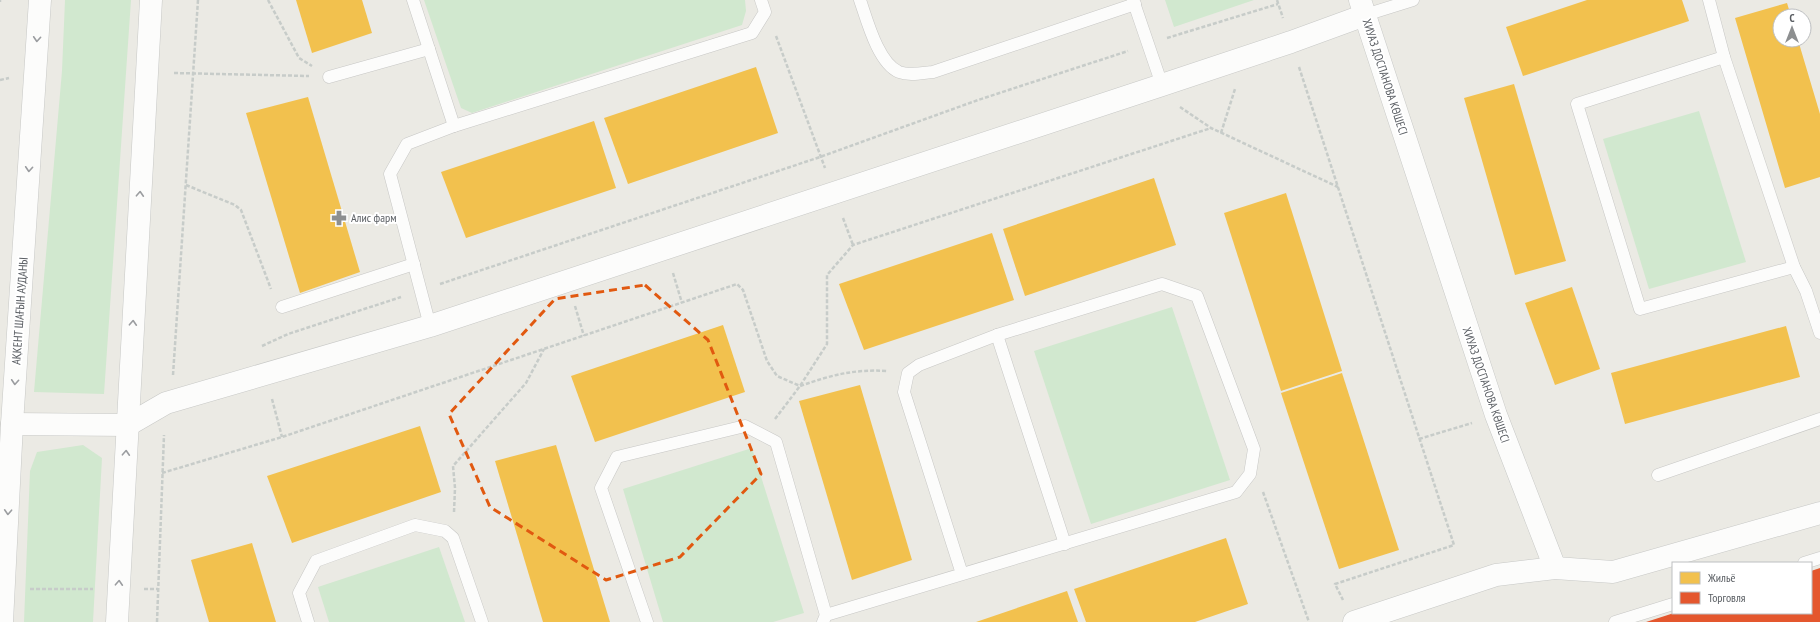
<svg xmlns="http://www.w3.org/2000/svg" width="1820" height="622" viewBox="0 0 1820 622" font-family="'PT Sans Narrow',sans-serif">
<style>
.green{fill:#d1e8cf}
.homes{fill:#f2c14e}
.shops{fill:#e4572e}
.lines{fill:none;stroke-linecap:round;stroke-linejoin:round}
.lane-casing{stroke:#c7c7c5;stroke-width:13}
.secondary-casing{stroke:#c7c8c6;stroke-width:23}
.path{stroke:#c7ccc9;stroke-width:2.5;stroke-dasharray:4 2;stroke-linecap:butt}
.lane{stroke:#fcfcfb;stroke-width:12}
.secondary{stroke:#fcfcfb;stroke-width:22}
.oneway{stroke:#9b9da0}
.marked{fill:none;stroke:#e15910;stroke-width:3;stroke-dasharray:8 5;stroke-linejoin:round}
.labels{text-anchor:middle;stroke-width:4;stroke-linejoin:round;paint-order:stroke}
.street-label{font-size:12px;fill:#5a5e63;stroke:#fff}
.poi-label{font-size:12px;fill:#5a5e63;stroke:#fff;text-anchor:start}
</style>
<rect width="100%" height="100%" fill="#ebeae4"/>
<g class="green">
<polygon points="65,0 131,0 104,394 34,392 62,71"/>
<polygon points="424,0 745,0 746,11 742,25 472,113 461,108"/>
<polygon points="1165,0 1254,0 1174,27"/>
<polygon points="1699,111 1746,262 1649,289 1603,139"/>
<polygon points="1172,307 1230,480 1091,524 1034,351"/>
<polygon points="83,445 102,458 93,622 24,622 30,471 37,452"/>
<polygon points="752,448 804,613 773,622 663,622 623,489"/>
<polygon points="439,547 465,622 329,622 318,587"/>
</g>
<g class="homes">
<polygon points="296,0 362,0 372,33 312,53"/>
<polygon points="1587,0 1682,0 1689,21 1523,76 1506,27"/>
<polygon points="1787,3 1791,16 1780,16 1780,40 1798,40 1820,114 1820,177 1785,188 1735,18"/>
<polygon points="756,67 778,133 628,184 604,118"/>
<polygon points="1514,84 1566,261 1515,275 1464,98"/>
<polygon points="308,97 360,272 300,293 246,113"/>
<polygon points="594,121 616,188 466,238 441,172"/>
<polygon points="1154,178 1176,245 1025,296 1003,229"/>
<polygon points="1286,193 1342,371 1281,391 1224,213"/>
<polygon points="992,233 1014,300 864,350 839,284"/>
<polygon points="1572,287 1600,369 1555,385 1525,303"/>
<polygon points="723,325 745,392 595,442 571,376"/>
<polygon points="1786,326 1800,377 1625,424 1611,373"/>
<polygon points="1342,373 1399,550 1339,569 1281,393"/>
<polygon points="860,385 912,560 852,580 799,401"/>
<polygon points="420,426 441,492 292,543 267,476"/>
<polygon points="556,445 610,622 543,622 495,461"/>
<polygon points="1226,538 1248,604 1195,622 1086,622 1074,589"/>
<polygon points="252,543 276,622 209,622 191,560"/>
<polygon points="1067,591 1078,622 976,622"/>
</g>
<polygon class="shops" points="1820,568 1820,622 1646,622 1674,613 1811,613 1811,571"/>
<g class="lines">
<g class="lane-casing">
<g id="lane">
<polyline points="413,0 454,126"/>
<path d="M 860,0 C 867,20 878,63 899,72 C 909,76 922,73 933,72 L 1135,4"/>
<polyline points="1133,0 1162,85"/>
<polyline points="1709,0 1724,57 1794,267 1806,291 1820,333"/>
<polyline points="1365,15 1413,0"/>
<polyline points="1724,57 1577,104 1640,309 1794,267"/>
<polyline points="329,77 429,49"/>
<polyline points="282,307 414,264"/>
<polyline points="430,326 390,174 407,144 454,126 752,33 765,12 761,0"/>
<polyline points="997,335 1065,544"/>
<polyline points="1658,475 1820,419"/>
<polyline points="1804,563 1820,558"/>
<polyline points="308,622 299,593 316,561 415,525 445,531 453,538 482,622"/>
<polyline points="647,622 601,488 617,457 745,426 776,442 826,615"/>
<polyline points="823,622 826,615 1236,492 1250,474 1254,449 1197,296 1162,284 997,335 919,365 908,373 904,392 962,574"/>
<polyline points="1615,622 1673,604"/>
</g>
</g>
<g class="secondary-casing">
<g id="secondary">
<polyline points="1360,0 1496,415 1555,568"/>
<polyline points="12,424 128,425 166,403 430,326 1162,85 1291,42 1365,15"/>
<polyline points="2,622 12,424 40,0"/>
<polyline points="117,622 151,0"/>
<polyline points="1354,622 1496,575 1555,568 1613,572 1820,513"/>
</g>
</g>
<g class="path">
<polyline points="268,0 299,58 312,66"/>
<polyline points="1277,0 1283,18"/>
<polyline points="0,2 0,0"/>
<polyline points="776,36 825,168"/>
<polyline points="1167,38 1278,4"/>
<polyline points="1299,67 1454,545 1335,584 1343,600"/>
<polyline points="174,73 309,76"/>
<polyline points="0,80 9,78"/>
<polyline points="1180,107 1211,128 1338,187"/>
<polyline points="1221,133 1235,89"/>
<polyline points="186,185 235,205 241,210 271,289"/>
<polyline points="843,218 853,245"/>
<polyline points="673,273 682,303"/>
<polyline points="440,284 820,157 978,100 1128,51"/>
<polyline points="575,306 584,336"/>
<polyline points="262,346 288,334 401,297"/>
<polyline points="173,375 198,0"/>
<polyline points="272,399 282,437"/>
<polyline points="775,419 800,386 827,344 827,275 853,245 1211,128"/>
<polyline points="1419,439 1472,423"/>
<path d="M 162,473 L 282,437 L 737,284 L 743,290 L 767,361 L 777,376 L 800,386 C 832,375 853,369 888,371"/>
<polyline points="1263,492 1309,622"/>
<polyline points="454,512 455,488 453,466 526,383 544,349"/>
<polyline points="30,589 93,589"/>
<polyline points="144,589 158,589"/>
<polyline points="157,622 164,435"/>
</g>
<use href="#lane" class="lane"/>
<use href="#secondary" class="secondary"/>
</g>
<defs><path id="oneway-chevron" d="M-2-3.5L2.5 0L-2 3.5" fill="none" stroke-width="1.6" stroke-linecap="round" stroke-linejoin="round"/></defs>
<g class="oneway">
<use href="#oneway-chevron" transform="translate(37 39) rotate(94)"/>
<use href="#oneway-chevron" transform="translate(29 169) rotate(94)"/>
<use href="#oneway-chevron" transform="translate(140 194) rotate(-87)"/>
<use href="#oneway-chevron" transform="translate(133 323) rotate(-87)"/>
<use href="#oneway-chevron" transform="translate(15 382) rotate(94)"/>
<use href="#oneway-chevron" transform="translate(126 453) rotate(-87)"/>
<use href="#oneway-chevron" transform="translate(8 512) rotate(93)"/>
<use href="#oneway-chevron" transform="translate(119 583) rotate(-87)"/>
</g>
<path class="marked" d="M 645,285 L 708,340 L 761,474 L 680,557 L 606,580 L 490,507 L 449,414 L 555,299 Z"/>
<defs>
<g id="pharmacy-bare" transform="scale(1.2)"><path d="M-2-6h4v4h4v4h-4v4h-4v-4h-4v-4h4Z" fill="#8d8f90" stroke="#fff" stroke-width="2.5" paint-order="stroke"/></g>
</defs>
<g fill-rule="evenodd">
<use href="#pharmacy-bare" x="339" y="218"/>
</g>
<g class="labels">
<g class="street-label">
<text transform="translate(1385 77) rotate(72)" y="4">ХИУАЗ ДОСПАНОВА КӨШЕСІ</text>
<text transform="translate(20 311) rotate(-86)" y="4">АҚКЕНТ ШАҒЫН АУДАНЫ</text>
<text transform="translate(1486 385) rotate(71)" y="4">ХИУАЗ ДОСПАНОВА КӨШЕСІ</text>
</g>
<g class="poi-label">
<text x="351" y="222">Алис фарм</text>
</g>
</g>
<rect x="1672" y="562" width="140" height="52" fill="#ffffff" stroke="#bdbfc1"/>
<rect x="1680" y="572" width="20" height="12" fill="#f2c14e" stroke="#bdbfc1"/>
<text x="1708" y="582" font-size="12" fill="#5a5e63">Жильё</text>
<rect x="1680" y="592" width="20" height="12" fill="#e4572e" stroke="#bdbfc1"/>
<text x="1708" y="602" font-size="12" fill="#5a5e63">Торговля</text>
<g transform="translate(1792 28)"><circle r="19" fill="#ffffff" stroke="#bdbfc1"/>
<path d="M0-3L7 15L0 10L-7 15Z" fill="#8d8f90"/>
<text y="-6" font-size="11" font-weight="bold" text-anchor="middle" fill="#5a5e63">С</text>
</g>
</svg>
